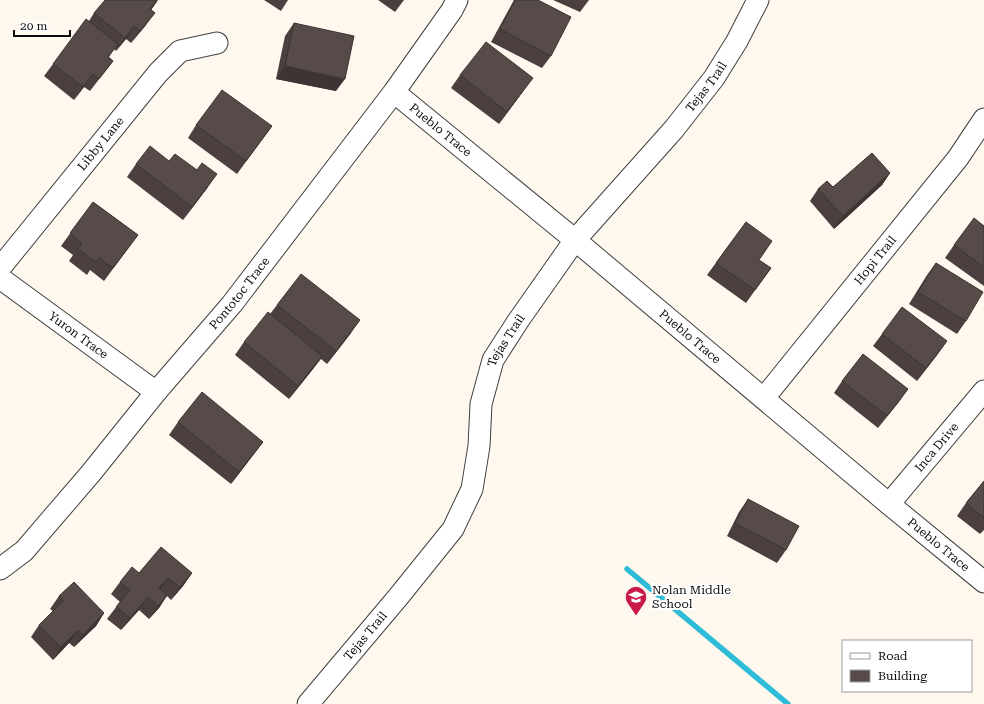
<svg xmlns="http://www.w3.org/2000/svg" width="984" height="704" viewBox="0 0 984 704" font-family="'Roboto Serif',serif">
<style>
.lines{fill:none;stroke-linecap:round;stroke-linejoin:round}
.stream{stroke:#2fbcd8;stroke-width:5.5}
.minor-casing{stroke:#404040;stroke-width:23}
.minor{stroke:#fff;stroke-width:21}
.wall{fill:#4b403f}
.shaded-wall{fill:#3d3433}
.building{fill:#574b49;stroke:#3d3433}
.labels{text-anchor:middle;stroke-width:4;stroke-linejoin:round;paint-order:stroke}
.street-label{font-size:12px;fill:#0d0d0d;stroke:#fff}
.poi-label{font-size:12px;fill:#0d0d0d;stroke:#fff;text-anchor:start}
</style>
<rect width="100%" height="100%" fill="#fff8ee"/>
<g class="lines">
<polyline class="stream" points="627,569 788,704"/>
<g class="minor-casing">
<g id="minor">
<path id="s1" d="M 394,92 L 575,240 L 889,504 L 984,582"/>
<path id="s2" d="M 0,268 L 158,73 L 180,51 L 217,43"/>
<path id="s3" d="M 0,278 L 156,392"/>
<path id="s4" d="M 764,398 L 958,158 L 984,119"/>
<path id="s5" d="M 889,504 L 984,391"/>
<path id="s6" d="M 0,569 L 24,551 L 91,473 L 156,392 L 232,304 L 394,92 L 452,10 L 457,0"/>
<path id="s7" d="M 308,704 L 399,596 L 453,529 L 472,489 L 479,446 L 481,404 L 493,360 L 518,321 L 575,240 L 674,129 L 714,78 L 737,41 L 758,0"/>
</g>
</g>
<use href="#minor" class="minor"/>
</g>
<g class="wall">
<polygon points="158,0 151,10 146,25 131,43 126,39 116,51 114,49 109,57 113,61 90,91 84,87 74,100 44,76 53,64 89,21 94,13"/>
<polygon points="264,0 288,0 281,11"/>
<polygon points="378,0 404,0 395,12"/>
<polygon points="514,0 538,0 551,56 542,68 491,42"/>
<polygon points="553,0 589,0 580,12"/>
<polygon points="294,23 336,91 276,79 285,36"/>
<polygon points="460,75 524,90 499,124 451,88"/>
<polygon points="196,125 272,126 237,174 188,138"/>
<polygon points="169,161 197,170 208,187 183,220 127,177 136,164"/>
<polygon points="890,173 882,185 834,229 810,201 818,189 833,187"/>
<polygon points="93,202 138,235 104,281 90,270 87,275 69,261 73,255 61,246"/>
<polygon points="746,222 759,260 771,268 746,303 707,275"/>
<polygon points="984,226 984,286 945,258 954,245"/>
<polygon points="936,263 966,321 957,334 909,304 927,275"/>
<polygon points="277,305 351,333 327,364 321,359 289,399 235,355 244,342 270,314"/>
<polygon points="882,334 947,341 917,381 873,346"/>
<polygon points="842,381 908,389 878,428 834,393"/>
<polygon points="178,422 263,442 254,454 231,484 169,435"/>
<polygon points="984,481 984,530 980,534 957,516 966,503"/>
<polygon points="748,499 786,550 777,563 727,536 739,512"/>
<polygon points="139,573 192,573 183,586 171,600 167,596 159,608 149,619 139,610 121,630 107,619 120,602 111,594 120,582"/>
<polygon points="59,596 104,613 96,626 74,647 69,643 53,660 31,637 39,625 53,611 50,609"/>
</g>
<g class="shaded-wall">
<polygon points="158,0 151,10 150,9"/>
<polygon points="155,13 146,25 131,43 140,31"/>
<polygon points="134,26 126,39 116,51 125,38"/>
<polygon points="285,66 345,79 336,91 276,79"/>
<polygon points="93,74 84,87 74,100 83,87"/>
<polygon points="533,78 524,90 499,124 507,112"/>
<polygon points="890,173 882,185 834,229 843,216"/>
<polygon points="217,174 208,187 183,220 192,207"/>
<polygon points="360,320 351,333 327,364 336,351"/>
<polygon points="947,341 938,354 917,381 926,368"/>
<polygon points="322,356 313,369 289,399 298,386"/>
<polygon points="908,389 899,402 878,428 887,416"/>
<polygon points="263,442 254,454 231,484 239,472"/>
<polygon points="192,573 183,586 171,600 180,587"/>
<polygon points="168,578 160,590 150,601 159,588"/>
<polygon points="167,595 159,608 149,619 158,606"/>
<polygon points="148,597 139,610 121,630 130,618"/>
<polygon points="104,613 96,626 74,647 83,635"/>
<polygon points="78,630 69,643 53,660 61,647"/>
</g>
<g class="building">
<polygon points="105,0 157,0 150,9 155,13 140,31 134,26 125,38 94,13"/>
<polygon points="515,0 538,0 571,17 551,56 500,29"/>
<polygon points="86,19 118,44 108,57 113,61 99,79 93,74 83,87 53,64"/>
<polygon points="294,23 354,36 345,79 285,66"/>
<polygon points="486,42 533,78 507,112 460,75"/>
<polygon points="222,90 272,126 246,161 196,125"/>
<polygon points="150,146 169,161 175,154 197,170 202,163 217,174 192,207 136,164"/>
<polygon points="872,153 890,173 843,216 818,189 827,181 833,187"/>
<polygon points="93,202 138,235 113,268 99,258 95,262 78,249 82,243 70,233"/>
<polygon points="974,218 984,226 984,267 954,245"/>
<polygon points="746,222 772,241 759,260 771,268 755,290 716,263"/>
<polygon points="936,263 983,292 966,321 918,292"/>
<polygon points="301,274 360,320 336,351 277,305"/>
<polygon points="902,307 947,341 926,368 882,334"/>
<polygon points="268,312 322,356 298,386 244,342"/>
<polygon points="863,354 908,389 887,416 842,381"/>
<polygon points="202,392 263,442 239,472 178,422"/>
<polygon points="984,481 984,518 966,503"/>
<polygon points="748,499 799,526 786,550 735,523"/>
<polygon points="161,547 192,573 180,587 168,578 159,588 167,595 158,606 148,597 130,618 116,607 130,590 120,582 132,567 139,573"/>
<polygon points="74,582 104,613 83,635 78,630 61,647 39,625 63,601 59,596"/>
</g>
<defs>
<g id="school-pin" transform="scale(1.15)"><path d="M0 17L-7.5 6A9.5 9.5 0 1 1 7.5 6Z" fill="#c91a4c" stroke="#fff"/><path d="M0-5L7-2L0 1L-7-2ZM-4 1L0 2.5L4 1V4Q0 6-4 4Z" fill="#fff"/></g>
</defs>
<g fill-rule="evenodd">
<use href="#school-pin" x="636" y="597"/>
</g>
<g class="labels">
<g class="street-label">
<text dy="4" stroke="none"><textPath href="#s7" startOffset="750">Tejas Trail</textPath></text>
<text dy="4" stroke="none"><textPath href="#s1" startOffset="60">Pueblo Trace</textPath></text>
<text dy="4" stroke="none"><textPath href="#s2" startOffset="160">Libby Lane</textPath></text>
<text dy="4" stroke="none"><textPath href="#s4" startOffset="177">Hopi Trail</textPath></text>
<text dy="4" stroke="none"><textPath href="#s6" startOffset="366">Pontotoc Trace</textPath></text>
<text dy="4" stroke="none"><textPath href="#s3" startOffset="97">Yuron Trace</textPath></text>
<text dy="4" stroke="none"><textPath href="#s1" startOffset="384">Pueblo Trace</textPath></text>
<text dy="4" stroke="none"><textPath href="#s7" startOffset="426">Tejas Trail</textPath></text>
<text dy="4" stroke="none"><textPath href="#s5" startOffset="74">Inca Drive</textPath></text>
<text dy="4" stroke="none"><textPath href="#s1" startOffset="708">Pueblo Trace</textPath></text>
<text dy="4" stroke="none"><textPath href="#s7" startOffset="89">Tejas Trail</textPath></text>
</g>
<g class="poi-label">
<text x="652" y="594">Nolan Middle<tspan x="652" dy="14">School</tspan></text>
</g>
</g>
<rect x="842" y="640" width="130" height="52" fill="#ffffff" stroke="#9e9e9e"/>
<rect x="850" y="653" width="20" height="6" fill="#ffffff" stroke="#9e9e9e"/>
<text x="878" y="660" font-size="12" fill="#0d0d0d">Road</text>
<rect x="850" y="670" width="20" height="12" fill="#574b49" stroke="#9e9e9e"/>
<text x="878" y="680" font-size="12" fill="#0d0d0d">Building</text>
<path d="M14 30v6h56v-6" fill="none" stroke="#0d0d0d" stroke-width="2"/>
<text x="20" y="30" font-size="12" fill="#0d0d0d" stroke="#ffffff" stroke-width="3" paint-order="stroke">20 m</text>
</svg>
